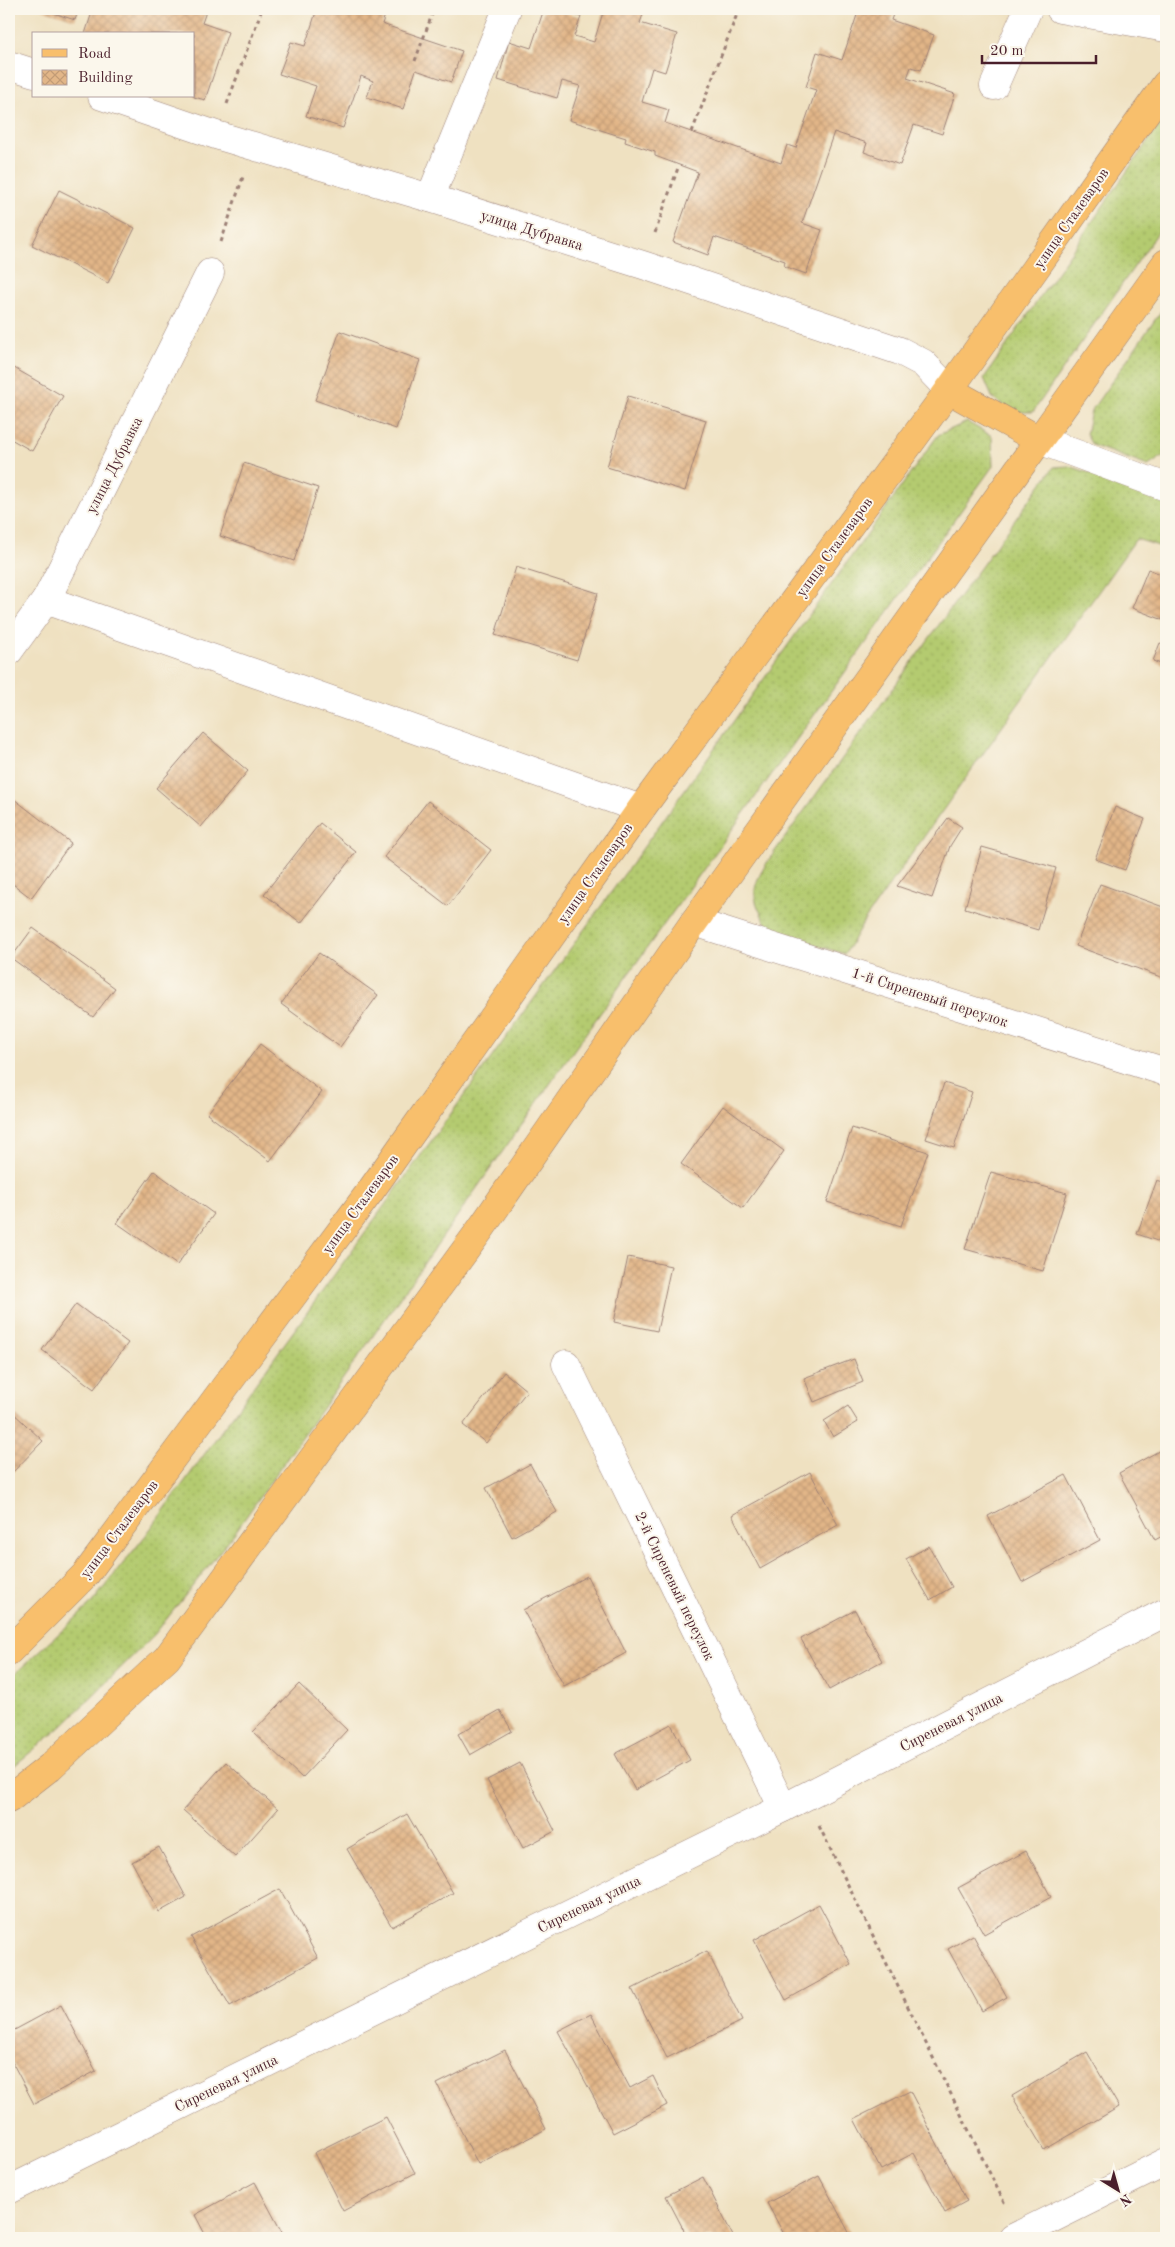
<svg xmlns="http://www.w3.org/2000/svg" width="1175" height="2247" viewBox="0 0 1175 2247" font-family="'Old Standard TT',serif">
<style>
.grass{fill:url(#grass-dots);stroke:#7f754e}
.building{fill:url(#building-cross-hatch)}
.lines{fill:none;stroke-linecap:round;stroke-linejoin:round}
.minor-casing{stroke:#9c8076;stroke-width:29}
.major-casing{stroke:#9c8076;stroke-width:29}
.path{stroke:#9c8076;stroke-width:3;stroke-dasharray:4 4;stroke-linecap:butt}
.minor{stroke:#fff;stroke-width:28}
.major{stroke:#f8bf6c;stroke-width:28}
.labels{text-anchor:middle;stroke-width:4;stroke-linejoin:round;paint-order:stroke}
.street-label{font-size:15px;fill:#4a1f2b;stroke:#fbf7ec}
</style>
<defs>
<pattern id="grass-dots" width="8" height="8" patternUnits="userSpaceOnUse" patternTransform="scale(1.25)"><rect width="8" height="8" fill="#b4cb70"/><path d="M2 2h.1M6 6h.1" fill="none" stroke="#9cae61" stroke-width="1.8" stroke-linecap="round"/></pattern>
<pattern id="building-cross-hatch" width="8" height="8" patternUnits="userSpaceOnUse" patternTransform="scale(1.25)"><rect width="8" height="8" fill="#e2b688"/><path d="M0 0l8 8M0 8l8-8" fill="none" stroke="#c39c76"/></pattern>
</defs>
<rect width="100%" height="100%" fill="#fbf7ec"/>
<filter id="ink" filterUnits="userSpaceOnUse"><feTurbulence type="fractalNoise" baseFrequency=".02" numOctaves="2"/><feDisplacementMap in="SourceGraphic" scale="10" xChannelSelector="R" yChannelSelector="G"/><feConvolveMatrix kernelMatrix="1 2 1 2 8 2 1 2 1" color-interpolation-filters="sRGB"/></filter>
<filter id="wash" filterUnits="userSpaceOnUse"><feTurbulence type="fractalNoise" baseFrequency=".0096" numOctaves="4" result="noise"/><feDisplacementMap in="SourceGraphic" scale="20" xChannelSelector="R" yChannelSelector="G"/><feGaussianBlur stdDeviation="1.12" result="paint"/><feColorMatrix in="noise" values="0 0 0 0 0 0 0 0 0 0 0 0 0 0 0 0 0 1.4 0 .05"/><feComposite in="paint" operator="in"/></filter>
<g filter="url(#wash)">
<rect width="100%" height="100%" fill="#efe1c1"/>
<g class="grass">
<polygon points="1166,115 1166,221 1033,412 1011,412 992,397 984,378"/>
<polygon points="1166,304 1166,454 1148,466 1092,445 1086,434 1091,411"/>
<polygon points="967,422 992,436 993,466 576,1047 236,1531 154,1635 61,1727 9,1770 9,1679 89,1606 146,1535 633,862 938,435"/>
<path d="M 1069,466 L 1166,499 L 1166,540 L 1162,547 L 1136,539 L 864,921 L 845,954 L 785,936 L 768,927 C 750,895 750,889 770,858 L 1041,484 L 1054,467 Z"/>
</g>
<g id="blocks">
<g class="building">
<polygon points="41,9 79,9 75,20"/>
<polygon points="93,9 207,9 202,23 228,32 205,100 194,97 194,34 85,34"/>
<polygon points="317,9 387,9 382,24 462,51 451,82 416,70 403,109 367,97 373,81 361,76 343,128 306,116 316,86 279,74 291,42 305,46"/>
<polygon points="544,9 554,9 581,17 574,36 594,42 604,9 645,9 640,23 677,34 665,72 652,68 642,102 669,110 665,123 781,163 787,145 796,148 816,90 806,87 817,52 842,60 859,9 895,9 891,20 934,35 921,70 911,67 907,78 955,94 942,134 914,125 900,165 864,152 867,143 834,132 802,223 822,230 806,274 784,266 785,261 714,237 708,255 673,242 698,172 655,156 655,152 625,142 626,138 569,120 580,86 562,81 557,98 498,80 509,41 531,48"/>
<polygon points="59,190 135,228 108,283 32,245"/>
<polygon points="340,331 420,360 396,429 315,400"/>
<polygon points="9,365 63,396 32,451 9,438"/>
<polygon points="628,396 706,420 685,491 607,467"/>
<polygon points="244,463 318,488 294,561 220,536"/>
<polygon points="516,567 598,593 577,660 495,635"/>
<polygon points="1148,569 1166,576 1166,621 1132,608"/>
<polygon points="1160,643 1166,645 1166,666 1153,661"/>
<polygon points="203,733 248,771 201,827 156,788"/>
<polygon points="14,799 71,843 31,898 9,881 9,806"/>
<polygon points="428,801 491,850 448,906 384,857"/>
<polygon points="1115,807 1145,819 1125,870 1095,859"/>
<polygon points="948,818 962,827 950,846 932,898 897,886"/>
<polygon points="320,823 356,852 301,923 264,894"/>
<polygon points="982,847 1056,868 1038,930 965,908"/>
<polygon points="1100,884 1166,908 1166,979 1076,946"/>
<polygon points="33,928 115,988 93,1017 11,958"/>
<polygon points="319,953 378,995 340,1047 281,1004"/>
<polygon points="260,1044 322,1092 270,1161 207,1114"/>
<polygon points="944,1083 972,1092 954,1148 926,1139"/>
<polygon points="723,1106 784,1151 743,1208 681,1164"/>
<polygon points="852,1128 928,1152 901,1226 827,1202"/>
<polygon points="154,1171 214,1214 177,1265 117,1223"/>
<polygon points="991,1172 1067,1193 1043,1271 965,1249"/>
<polygon points="1157,1180 1166,1183 1166,1244 1137,1234"/>
<polygon points="628,1257 671,1266 657,1331 614,1322"/>
<polygon points="76,1304 128,1343 94,1389 42,1350"/>
<polygon points="854,1359 863,1382 814,1402 804,1378"/>
<polygon points="504,1372 527,1391 486,1443 463,1425"/>
<polygon points="848,1406 858,1422 833,1437 824,1421"/>
<polygon points="9,1409 43,1441 9,1476"/>
<polygon points="1166,1447 1166,1534 1155,1540 1119,1473"/>
<polygon points="530,1464 557,1512 512,1537 486,1488"/>
<polygon points="810,1472 838,1525 760,1569 732,1515"/>
<polygon points="1066,1475 1100,1540 1022,1582 988,1516"/>
<polygon points="929,1546 952,1587 930,1600 906,1559"/>
<polygon points="587,1576 626,1653 564,1686 523,1610"/>
<polygon points="855,1610 882,1661 829,1690 801,1639"/>
<polygon points="299,1684 347,1730 302,1778 253,1732"/>
<polygon points="500,1710 512,1731 470,1755 458,1734"/>
<polygon points="671,1724 690,1760 635,1790 615,1754"/>
<polygon points="226,1762 278,1809 235,1857 183,1810"/>
<polygon points="520,1763 555,1831 523,1848 487,1780"/>
<polygon points="407,1814 453,1893 392,1927 347,1849"/>
<polygon points="159,1847 186,1897 159,1912 132,1862"/>
<polygon points="1026,1851 1051,1897 984,1934 958,1888"/>
<polygon points="280,1889 318,1958 230,2006 191,1937"/>
<polygon points="819,1904 851,1964 786,2000 754,1940"/>
<polygon points="973,1935 1007,1997 982,2011 948,1949"/>
<polygon points="707,1951 742,2021 667,2058 632,1989"/>
<polygon points="61,2005 96,2071 34,2104 9,2056 9,2033"/>
<polygon points="591,2014 630,2088 653,2076 667,2105 613,2133 558,2031"/>
<polygon points="505,2050 546,2129 478,2164 437,2084"/>
<polygon points="1087,2052 1119,2107 1044,2150 1012,2096"/>
<polygon points="910,2091 967,2201 945,2213 914,2153 881,2170 854,2119"/>
<polygon points="386,2117 415,2173 343,2211 314,2153"/>
<polygon points="819,2176 852,2238 786,2238 767,2203"/>
<polygon points="703,2177 734,2238 688,2238 666,2196"/>
<polygon points="255,2182 285,2238 207,2238 195,2215"/>
</g>
</g>
</g>
<g filter="url(#ink)">
<use href="#blocks" fill-opacity="0" stroke="#9c8076" stroke-width="1"/>
<g class="lines">
<g class="minor-casing">
<g id="minor">
<polyline points="1060,9 1166,28"/>
<polyline points="9,65 34,73"/>
<polyline points="994,86 1028,9"/>
<polyline points="102,96 216,135 430,198 643,265 900,351 923,363 949,390"/>
<polyline points="430,198 507,9"/>
<polyline points="1039,440 1166,487"/>
<polyline points="46,600 641,809"/>
<polyline points="9,651 46,600 210,273"/>
<polyline points="694,922 1166,1072"/>
<polyline points="566,1364 783,1808"/>
<polyline points="9,2190 783,1808 1166,1612"/>
<polyline points="1013,2238 1166,2162"/>
</g>
</g>
<g class="major-casing">
<g id="major">
<polyline points="949,390 1039,440"/>
<polyline points="9,1651 86,1574 369,1193 641,809 949,390 1166,84"/>
<polyline points="9,1799 50,1767 167,1658 480,1230 694,922 1166,263"/>
</g>
</g>
<g class="path">
<polyline points="415,61 434,9"/>
<polyline points="227,104 262,9"/>
<polyline points="692,132 739,9"/>
<polyline points="655,233 679,165"/>
<polyline points="221,242 243,177"/>
<polyline points="819,1826 1005,2204"/>
</g>
<use href="#minor" class="minor"/>
<use href="#major" class="major"/>
</g>
</g>
<g class="labels">
<g class="street-label">
<text transform="translate(1071 218) rotate(-55)" y="5">улица Сталеваров</text>
<text transform="translate(532 230) rotate(17)" y="5">улица Дубравка</text>
<text transform="translate(114 465) rotate(-63)" y="5">улица Дубравка</text>
<text transform="translate(834 547) rotate(-54)" y="5">улица Сталеваров</text>
<text transform="translate(595 873) rotate(-55)" y="5">улица Сталеваров</text>
<text transform="translate(930 997) rotate(18)" y="5">1-й Сиреневый переулок</text>
<text transform="translate(360 1204) rotate(-54)" y="5">улица Сталеваров</text>
<text transform="translate(119 1529) rotate(-53)" y="5">улица Сталеваров</text>
<text transform="translate(675 1586) rotate(64)" y="5">2-й Сиреневый переулок</text>
<text transform="translate(951 1722) rotate(-27)" y="5">Сиреневая улица</text>
<text transform="translate(589 1904) rotate(-26)" y="5">Сиреневая улица</text>
<text transform="translate(226 2083) rotate(-26)" y="5">Сиреневая улица</text>
</g>
</g>
<rect width="1175" height="2247" fill="none" stroke="#fbf7ec" stroke-width="30"/>
<rect x="32" y="32" width="162" height="65" fill="#fbf7ec" stroke="#b4a19f"/>
<rect x="42" y="49" width="25" height="8" fill="#f8bf6c" stroke="#b4a19f"/>
<text x="78" y="58" font-size="15" fill="#4a1f2b">Road</text>
<rect x="42" y="70" width="25" height="15" fill="url(#building-cross-hatch)" stroke="#b4a19f"/>
<text x="78" y="82" font-size="15" fill="#4a1f2b">Building</text>
<g transform="translate(1118 2190) rotate(143)" stroke="#fbf7ec" stroke-width="4" paint-order="stroke">
<path d="M0-4L9 19L0 12L-9 19Z" fill="#4a1f2b"/>
<text y="-8" font-size="14" font-weight="bold" text-anchor="middle" fill="#4a1f2b">N</text>
</g>
<path d="M982 55v8h114v-8" fill="none" stroke="#4a1f2b" stroke-width="2.5"/>
<text x="990" y="55" font-size="15" fill="#4a1f2b" stroke="#fbf7ec" stroke-width="4" paint-order="stroke">20 m</text>
</svg>
